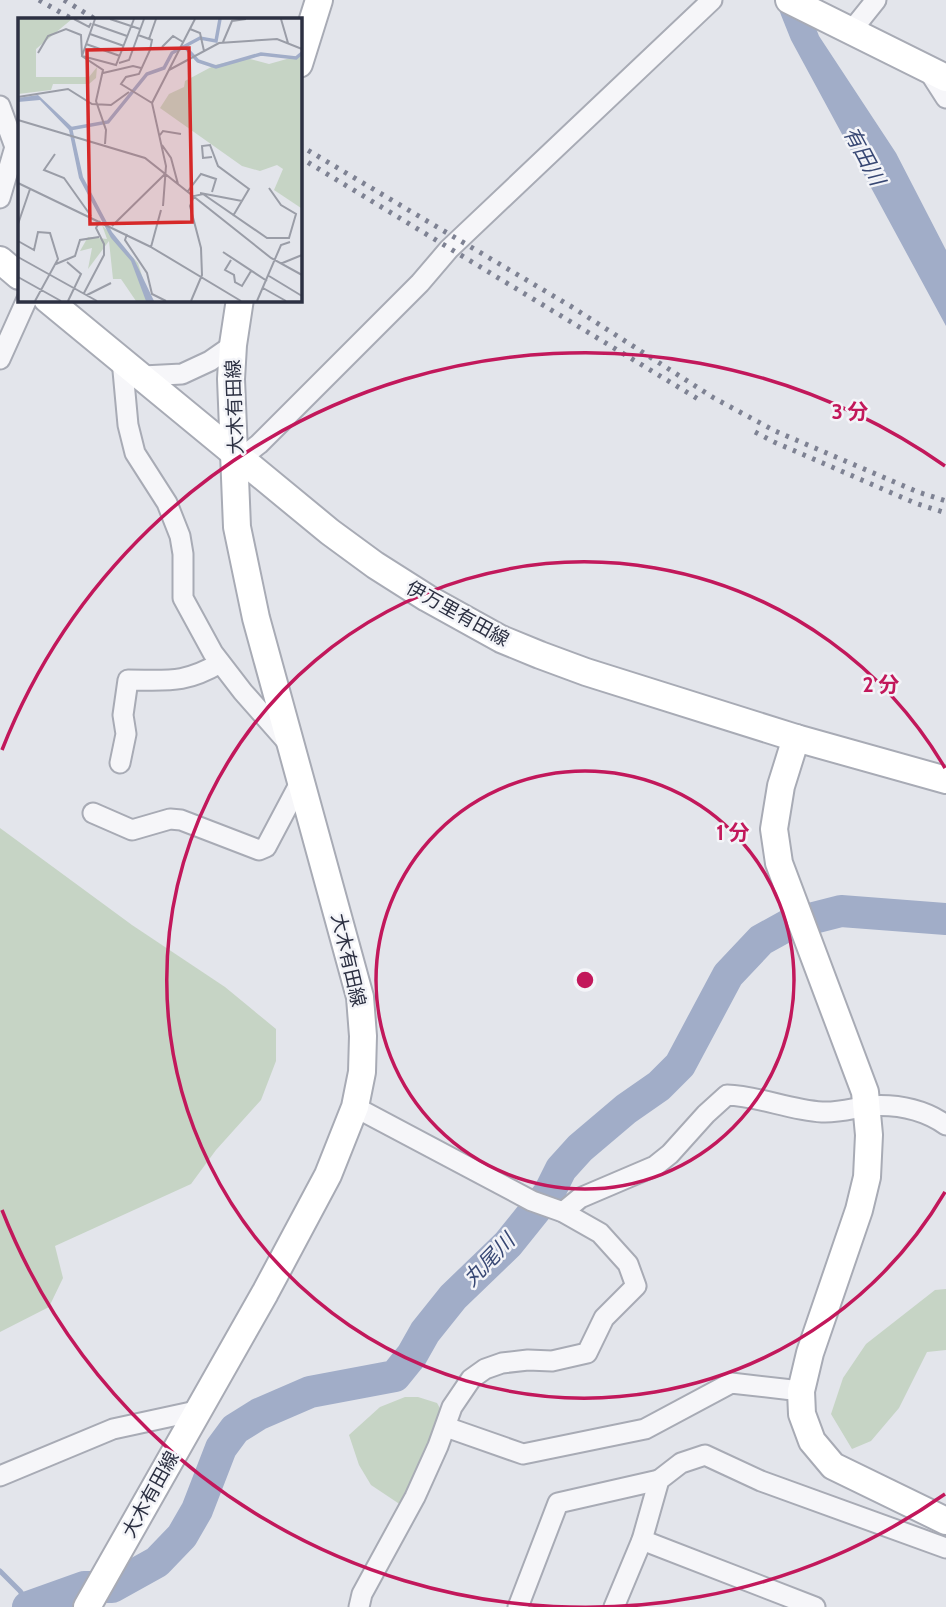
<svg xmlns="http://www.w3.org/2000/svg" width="946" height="1607" viewBox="0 0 946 1607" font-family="Cabin,'Noto Sans JP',sans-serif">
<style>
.green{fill:#c6d4c5}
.water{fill:#a1adc8}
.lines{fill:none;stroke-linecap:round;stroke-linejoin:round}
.stream{stroke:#a1adc8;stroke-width:5}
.river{stroke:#a1adc8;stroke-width:32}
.street-casing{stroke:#a8abb5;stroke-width:23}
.secondary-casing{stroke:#a8abb5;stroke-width:30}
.street{stroke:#f6f6f9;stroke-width:19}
.secondary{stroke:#fff;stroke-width:26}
.rail{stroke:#7e8293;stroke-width:5;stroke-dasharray:3.5 7;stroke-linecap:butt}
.ring{fill:none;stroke:#c2185b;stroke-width:3.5}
.labels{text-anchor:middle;stroke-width:5;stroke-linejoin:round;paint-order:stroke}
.street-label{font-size:19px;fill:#2c3042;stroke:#f3f4f8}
.water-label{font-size:21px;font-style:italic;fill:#384874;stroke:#f3f4f8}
.inset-river{fill:none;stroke:#a1adc8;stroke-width:3.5}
.inset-road{fill:none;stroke:#9a9da7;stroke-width:2}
.view{fill:#d62828;fill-opacity:0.15;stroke:#d62828;stroke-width:3.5}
.inset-edge{fill:none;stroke:#2c3042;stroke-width:3.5}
.centre{fill:#c2185b;stroke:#f3f4f8;stroke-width:3.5}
.ring-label{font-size:21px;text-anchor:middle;font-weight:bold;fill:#c2185b;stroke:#f3f4f8;stroke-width:5;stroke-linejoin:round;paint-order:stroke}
</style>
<rect width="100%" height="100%" fill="#e3e5eb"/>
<g class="green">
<polygon points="0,828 132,925 225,987 276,1029 276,1061 261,1100 216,1150 191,1184 55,1246 63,1278 49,1307 0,1332"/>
<polygon points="946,1289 946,1350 927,1352 899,1408 871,1441 852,1449 831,1414 843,1378 866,1344 935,1290"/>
<polygon points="405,1397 418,1397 437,1403 442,1412 435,1434 401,1505 371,1485 359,1465 349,1435 380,1407"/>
</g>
<polygon class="water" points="775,0 805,0 819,36 896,153 946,250 946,326 791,40"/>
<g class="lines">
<polyline class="stream" points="0,1571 20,1591 30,1606"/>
<polyline class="river" points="28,1607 84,1587 112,1587 157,1562 182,1536 197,1510 221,1448 235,1429 259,1414 310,1392 395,1376 412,1355 425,1332 453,1297 508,1244 549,1193 561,1169 580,1148 626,1109 659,1086 680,1065 728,975 761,940 790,924 841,911 946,919"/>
<g class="street-casing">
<g id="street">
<polyline points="852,30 876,0"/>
<polyline points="928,70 946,98"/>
<polyline points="0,106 15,147 0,198"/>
<polyline points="0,359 27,299"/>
<polyline points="122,360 128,425 135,453 167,503 180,536 183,554 183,598 213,653 243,692 288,743"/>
<polyline points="143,376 182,374 210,361 233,345"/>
<polyline points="236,455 250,451 259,444 420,283 449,249 712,0"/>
<path d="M 120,763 L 126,734 L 123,715 L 128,680 C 168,680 184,684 220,663"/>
<polyline points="93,813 132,830 170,819 181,820 259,850 266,847 302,779"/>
<polyline points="355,1107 532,1201 563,1212 600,1233 628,1264 636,1286 604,1318 587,1353 552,1361 528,1360 502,1363 485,1369 471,1379 452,1407 438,1446 415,1497 362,1594 359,1607"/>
<path d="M 563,1212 L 580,1198 L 655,1166 L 670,1154 L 706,1114 L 727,1095 C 759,1096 789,1110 822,1112 C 838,1113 854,1108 869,1106 C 897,1104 923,1109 946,1125"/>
<polyline points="446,1427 523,1454 645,1429 731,1383 801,1391"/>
<polyline points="0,1476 113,1429 196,1411"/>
<polyline points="642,1540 815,1607"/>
<polyline points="518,1607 558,1503 659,1480"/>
<polyline points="614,1607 642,1540 659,1480 681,1463 705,1455 761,1481 946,1548"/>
</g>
</g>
<g class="secondary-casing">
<g id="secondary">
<polyline points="789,0 946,78"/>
<polyline points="299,64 319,0"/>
<polyline points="0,260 19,276"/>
<polyline points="47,299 330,532 375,565 427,598 501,639 540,655 586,672 796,738 946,780"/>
<polyline points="796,738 781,786 774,829 779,863 865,1092 869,1135 867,1177 859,1210 810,1353 801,1391 802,1414 812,1441 833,1466 946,1521"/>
<polyline points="87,1607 265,1293 328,1175 355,1107 362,1072 363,1036 360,997 256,618 237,527 231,379 233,345 240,299"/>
</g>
</g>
<use href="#street" class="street"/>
<use href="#secondary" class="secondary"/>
<g class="rail">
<polyline points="39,0 72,19"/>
<polyline points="64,0 95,19"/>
<polyline points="299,145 572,307 714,398 775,431 918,492 946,501"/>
<polyline points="299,157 703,402"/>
<polyline points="755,432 774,442 915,503 946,513"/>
</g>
</g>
<g class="ring">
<circle cx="585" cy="980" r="209"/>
<path d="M945 1192A418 418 0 1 1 945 768"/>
<path d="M945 1494A627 627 0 0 1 2 1210M2 750A627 627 0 0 1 945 466"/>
</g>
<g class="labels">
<g class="street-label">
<text transform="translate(234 407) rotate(-92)" y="7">大木有田線</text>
<text transform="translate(458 613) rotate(29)" y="7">伊万里有田線</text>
<text transform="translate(349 960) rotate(77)" y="7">大木有田線</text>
<text transform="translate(150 1494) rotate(-61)" y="7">大木有田線</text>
</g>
<g class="water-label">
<text transform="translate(864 156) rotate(62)" y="7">有田川</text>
<text transform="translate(489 1260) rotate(-46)" y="7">丸尾川</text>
</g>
</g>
<g transform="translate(18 18)">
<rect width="284" height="284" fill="#e3e5eb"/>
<path d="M 0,1 L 54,1 L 18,31 L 18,59 L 71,59 L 79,49 L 78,60 L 71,66 L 35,66 L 33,72 L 0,76 ZM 283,37 L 284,37 L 283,190 L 256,172 L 265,151 L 259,147 L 242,153 L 224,148 L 142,90 L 151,76 L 166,69 L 167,63 L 197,47 L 228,40 L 251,46 ZM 84,207 L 120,245 L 132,283 L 118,283 L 103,261 L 95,261 L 91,223 L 70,251 L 74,230 L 62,233 L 70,219 L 89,221 Z" fill="#c6d4c5"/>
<path d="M 20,77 L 54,109 L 65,159 L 94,214 L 116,241 L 136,283 L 128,283 L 113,243 L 93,220 L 61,160 L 51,112 L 22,82 L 0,84 L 0,80 Z" fill="#a1adc8"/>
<path class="inset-river" d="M 168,30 L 180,43 L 198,49 L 243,36 L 278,40 L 284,35M 51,111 L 90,104 L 129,56 L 146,50 L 154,35 L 182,20 L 198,23 L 202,1"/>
<path class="inset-road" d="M 56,1 L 71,9 L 73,5M 77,1 L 64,38 L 85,52 L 78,83 L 88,112 L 87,126M 92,1 L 122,11M 263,1 L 270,25M 75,6 L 109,18M 172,11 L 182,15 L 186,33M 72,16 L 106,28M 120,17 L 134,22 L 132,32 L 121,56 L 108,59 L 103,66 L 134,85M 131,21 L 138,1M 205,24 L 214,3 L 228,1M 68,26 L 102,38M 144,29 L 155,18 L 165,24M 20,35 L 30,18 L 48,11 L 63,17 L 64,38 L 98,47 L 116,1M 101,45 L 111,42 L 126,1M 151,52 L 201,25 L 259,21 L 284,31M 85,55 L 115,48 L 123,50M 0,79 L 50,71 L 74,86 L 93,87 L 111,74M 0,102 L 127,140 L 253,240 L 284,257M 142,117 L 145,113 L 163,116M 144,127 L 153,140 L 160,166M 37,136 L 26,152 L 46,160 L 73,198M 194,139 L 185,140 L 184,128 L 192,127 L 200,148 L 231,171 L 215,198M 0,165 L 133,229M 170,173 L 183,156 L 198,161 L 194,174M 182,175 L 224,183M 145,188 L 148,148 L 134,85 L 177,1M 143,192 L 133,229 L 223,283M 0,206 L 12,171M 94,208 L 148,155M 109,216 L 107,222 L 129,255 L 134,276 L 148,283M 0,223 L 16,232 L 20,214 L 32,215 L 40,241 L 17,283M 205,234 L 249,263M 0,239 L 79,283M 213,242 L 207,252 L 216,257 L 217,264 L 224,268 L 233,253M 49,244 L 63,256 L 50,283M 38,246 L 57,238 L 62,222 L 81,219M 262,246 L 284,237M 251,258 L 284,278M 0,259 L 43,283M 245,270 L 268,283M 66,275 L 86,237 L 86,226 L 78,210 L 82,203M 69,277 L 93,265M 173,283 L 184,257 L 183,230 L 172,188 L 176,178 L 185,176 L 249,220 L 271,220 L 278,196 L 263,187 L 251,170M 239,283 L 263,227 L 272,224"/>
<path class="view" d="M 171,30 L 174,204 L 72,206 L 69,32 Z"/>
<rect width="284" height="284" class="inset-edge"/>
</g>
<circle cx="585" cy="980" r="10" class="centre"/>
<g class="ring-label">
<text x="850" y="419">3 分</text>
<text x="881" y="692">2 分</text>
<text x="733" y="840">1 分</text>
</g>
</svg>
